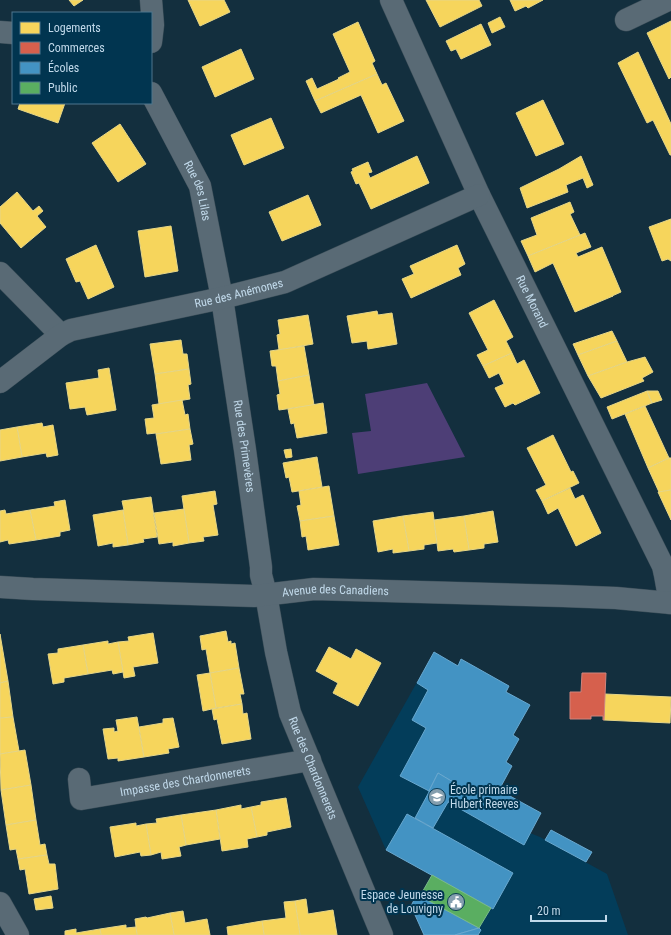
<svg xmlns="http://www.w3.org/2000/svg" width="671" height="935" viewBox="0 0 671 935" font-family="'Roboto Condensed',sans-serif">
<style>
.built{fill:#033d5a}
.green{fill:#4d3e76}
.homes{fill:#f6d55c;stroke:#e6d687}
.shops{fill:#d6604d;stroke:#d0847c}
.schools{fill:#4393c3;stroke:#69a8cf}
.public{fill:#5aae61;stroke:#79bb8a}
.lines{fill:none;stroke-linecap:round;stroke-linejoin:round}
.minor-casing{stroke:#384b56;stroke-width:23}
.minor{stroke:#596a75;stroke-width:22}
.labels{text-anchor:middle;stroke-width:4;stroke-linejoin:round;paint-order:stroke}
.street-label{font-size:12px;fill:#c1d9ea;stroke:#013550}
.poi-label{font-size:12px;fill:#c1d9ea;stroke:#013550;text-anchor:start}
</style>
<rect width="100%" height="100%" fill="#132f3e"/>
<polygon class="built" points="434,652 457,665 461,659 509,686 506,692 530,705 513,735 519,739 506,762 512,766 499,790 541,813 530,833 540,837 607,874 628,935 478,935 481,930 479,928 491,908 493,909 513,873 407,814 386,850 358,787"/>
<polygon class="green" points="427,383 465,457 358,474 352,433 371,431 365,394"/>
<g class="homes">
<polygon points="69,0 83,0 74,6"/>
<polygon points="188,0 224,0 230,12 200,26"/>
<polygon points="426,0 479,0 482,6 440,27"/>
<polygon points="510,0 543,0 528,8 526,6 515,11"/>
<polygon points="500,17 505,27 492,33 488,23"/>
<polygon points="671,21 671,77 669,79 647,33"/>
<polygon points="358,22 375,61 372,63 377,74 315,101 306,81 312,78 317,89 339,79 338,78 350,72 333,34"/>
<polygon points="481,24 491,45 461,59 456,49 451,51 446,41"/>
<polygon points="241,49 254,79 215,97 202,67"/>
<polygon points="638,52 671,124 671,155 670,155 653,120 647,123 618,63"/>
<polygon points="377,74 382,85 386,83 404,121 378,133 361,95 321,113 315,101"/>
<polygon points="543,100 564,144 536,156 516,113"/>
<polygon points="20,103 65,103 58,123 18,109"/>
<polygon points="271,118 284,148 244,165 231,135"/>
<polygon points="120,124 146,164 118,182 92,143"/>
<polygon points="417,156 429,183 371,209 359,183 356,184 351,172 353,171 352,169 368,162 372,172 368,173 370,178"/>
<polygon points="581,156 593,185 587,188 583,178 566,185 568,192 527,208 520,188 559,169"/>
<polygon points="17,192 33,211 39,206 43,211 37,216 46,227 21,248 0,223 0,207"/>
<polygon points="308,195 321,225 282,241 269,212"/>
<polygon points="570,202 574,212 570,214 580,235 528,256 521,241 537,235 531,218"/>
<polygon points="671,219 671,261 668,259 662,261 649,227"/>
<polygon points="171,226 178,271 145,277 138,231"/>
<polygon points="585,233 591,247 576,253 578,257 602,247 621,292 612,296 613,296 575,312 553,263 535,272 528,256"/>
<polygon points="96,245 114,287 88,299 80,281 76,282 66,259"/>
<polygon points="457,245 465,264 458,268 461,275 411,298 402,279 414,274 410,266"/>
<polygon points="494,300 513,337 506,341 512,353 483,366 477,355 488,350 469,313"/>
<polygon points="377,311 378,315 392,313 397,344 368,349 367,341 352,343 347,316"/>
<polygon points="308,315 313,344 279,350 277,335 280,334 278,320"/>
<polygon points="612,331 617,341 578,355 573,344"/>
<polygon points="181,340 183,354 187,354 189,369 155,374 150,344"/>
<polygon points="617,341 627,362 588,376 578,355"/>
<polygon points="304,346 309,375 278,381 276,366 272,366 270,351"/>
<polygon points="512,353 517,364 524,360 540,393 515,405 513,403 505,407 495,388 504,384 499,373 489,378 483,366"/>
<polygon points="645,357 653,372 642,378 644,381 601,398 588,376 627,362"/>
<polygon points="109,368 116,410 87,415 85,407 70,409 66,383 99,378 98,370"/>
<polygon points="189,369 191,384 188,385 190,399 159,404 155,374"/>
<polygon points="309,375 314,405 279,410 277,395 280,394 278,381"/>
<polygon points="647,391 652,403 612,419 607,407"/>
<polygon points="647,391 658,391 662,400 652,403"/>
<polygon points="182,400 185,415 188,414 190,429 156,434 156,433 147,434 145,419 154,418 152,405"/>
<polygon points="323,403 327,433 297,438 294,423 291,424 288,409"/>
<polygon points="645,406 669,458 648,468 625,414"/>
<polygon points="42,423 43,427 53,425 58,455 47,457 46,453 22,457 17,427"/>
<polygon points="17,427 22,457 0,461 0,430"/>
<polygon points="190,429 193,444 189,445 191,460 161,464 156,434"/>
<polygon points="553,435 571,472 573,471 579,483 542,501 536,490 546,485 527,448"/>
<polygon points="291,449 292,457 286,458 284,450"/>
<polygon points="317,457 322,487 292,492 289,477 286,478 283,463"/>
<polygon points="669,458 671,458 671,490 659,492 648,468"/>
<polygon points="329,486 334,516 300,521 297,506 301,505 299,491"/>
<polygon points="570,488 575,499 583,495 601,533 576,546 558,508 548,514 542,501"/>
<polygon points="671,490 671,520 658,492"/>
<polygon points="215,491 217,504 213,505 218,535 203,537 204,541 189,543 182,496"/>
<polygon points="151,497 157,537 143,539 144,542 128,545 123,510 124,510 122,501"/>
<polygon points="65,500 70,530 60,532 60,536 36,540 30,510 55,506 54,502"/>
<polygon points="184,509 189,543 173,546 173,542 159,544 154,513"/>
<polygon points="5,510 6,514 30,510 36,540 9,544 8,540 0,542 0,511"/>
<polygon points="123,510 128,545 113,547 113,543 98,546 93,515"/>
<polygon points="493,511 498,542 484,544 484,548 469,550 464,516"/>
<polygon points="433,512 437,543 424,545 424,549 409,551 403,516"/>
<polygon points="334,516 339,545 308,550 306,536 302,537 300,521"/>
<polygon points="403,516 409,551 393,553 393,549 378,552 373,521"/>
<polygon points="464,516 469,550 454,552 453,549 438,551 434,520"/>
<polygon points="226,631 228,642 231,641 231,644 235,643 239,668 210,673 206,649 202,650 200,636"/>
<polygon points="153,633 158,663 133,667 135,676 124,678 118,642 129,641 128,637"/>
<polygon points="0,634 8,681 0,683"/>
<polygon points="108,641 108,644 118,642 123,672 113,674 112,670 88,674 83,645"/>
<polygon points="83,645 88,674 64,678 64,682 53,684 48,654 58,653 58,649"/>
<polygon points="329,647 351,659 356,649 381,663 358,706 333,693 338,683 316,671"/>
<polygon points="239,668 244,694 240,694 242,704 216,708 210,673"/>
<polygon points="210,673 216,708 203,711 197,675"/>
<polygon points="8,681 13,717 0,718 0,683"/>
<polygon points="605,694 671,697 670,723 604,720"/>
<polygon points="242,704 243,714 247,713 251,739 222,744 217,719 214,720 212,709"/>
<polygon points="13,717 19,751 0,754 0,718"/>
<polygon points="137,717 144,757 118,761 118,758 108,759 103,729 114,728 114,732 118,731 116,720"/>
<polygon points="173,718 179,747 168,749 169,753 144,757 139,727 163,723 163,719"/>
<polygon points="25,750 31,785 1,790 0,754"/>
<polygon points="31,785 36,820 6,825 1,790"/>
<polygon points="286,798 291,827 267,832 267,835 257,837 251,807 261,805 261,802"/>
<polygon points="241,805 241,809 251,807 257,837 247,839 248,847 222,851 216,810"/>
<polygon points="216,810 220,839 186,845 181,815"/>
<polygon points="181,815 186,845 179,847 181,856 162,859 161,852 151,855 146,824 157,823 156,819"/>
<polygon points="36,820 40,845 45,844 47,855 18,859 16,849 10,850 6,825"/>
<polygon points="136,823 136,826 146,824 151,855 141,856 140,852 115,857 110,827"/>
<polygon points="47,855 49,864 55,864 58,889 29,894 25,869 20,870 18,859"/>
<polygon points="51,896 53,908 36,910 34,899"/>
<polygon points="306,899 308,914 333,910 337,935 300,935 295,901"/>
<polygon points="295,901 300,935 264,935 262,921 286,918 284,902"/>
<polygon points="183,911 185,923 207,919 210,935 174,935 170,913"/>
<polygon points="170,913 174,935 137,935 135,919 146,917 147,918"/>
<polygon points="262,921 264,935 228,935 227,927"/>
<polygon points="126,925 126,928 136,927 137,935 101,935 100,929"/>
<polygon points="76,929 76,933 100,929 101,935 65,935 65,931"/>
</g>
<polygon class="shops" points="582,673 606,673 604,720 603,720 603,716 591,716 591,719 570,719 570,692 581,692"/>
<g class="schools">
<polygon points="434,652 458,666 461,659 509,686 506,692 530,705 513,735 519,739 506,762 512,766 499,790 541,813 524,845 448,802 458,785 438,773 429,791 400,776 426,728 412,720 428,690 417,683"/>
<polygon points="438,773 458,785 433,828 415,818 429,792 429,791"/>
<polygon points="407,814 513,873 493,909 386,850"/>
<polygon points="551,830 592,852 586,862 545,840"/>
<polygon points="417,894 420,896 479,928 455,935 424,935 411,906"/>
<polygon points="479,928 481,930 478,935 455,935"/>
</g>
<polygon class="public" points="432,875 491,908 479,928 420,896"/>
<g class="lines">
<g class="minor-casing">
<g id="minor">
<polyline points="151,0 153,25 151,42"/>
<path id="s1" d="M 391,0 L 479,195 L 663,566 L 665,575 L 670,603"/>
<polyline points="626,20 668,0"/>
<polyline points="0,32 13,33"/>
<path id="s2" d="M 151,93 L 200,186 L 222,298 L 245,450 L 261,567 L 261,575 L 266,594 L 276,652 L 290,713 L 382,935"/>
<polyline points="0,273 61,335"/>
<path id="s3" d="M 0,382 L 61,335 L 71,330 L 222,298 L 285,282 L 479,195"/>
<path id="s4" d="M 0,587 L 33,589 L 254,596 L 314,589 L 563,596 L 616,598 L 671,603"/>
<path id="s5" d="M 79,779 L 81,799 L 310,760"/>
<polyline points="0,903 18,935"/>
</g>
</g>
<use href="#minor" class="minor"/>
</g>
<defs>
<g id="school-disc" transform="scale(0.9)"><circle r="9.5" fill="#849eae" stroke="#013550"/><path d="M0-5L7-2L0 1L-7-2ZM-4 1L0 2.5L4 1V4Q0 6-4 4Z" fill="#fff"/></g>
<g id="civic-disc" transform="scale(0.9)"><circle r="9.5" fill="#849eae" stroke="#013550"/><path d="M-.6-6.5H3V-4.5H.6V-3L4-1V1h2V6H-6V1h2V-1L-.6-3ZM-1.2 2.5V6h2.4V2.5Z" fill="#fff"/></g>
</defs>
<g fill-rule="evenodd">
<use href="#school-disc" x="437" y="797"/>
<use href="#civic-disc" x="456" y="902"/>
</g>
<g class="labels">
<g class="street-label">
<text dy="4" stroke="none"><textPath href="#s2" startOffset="109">Rue des Lilas</textPath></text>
<text dy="4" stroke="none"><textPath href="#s3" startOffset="260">Rue des Anémones</textPath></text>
<text dy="4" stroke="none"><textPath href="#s1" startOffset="333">Rue Morand</textPath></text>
<text dy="4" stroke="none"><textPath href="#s2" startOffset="369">Rue des Primevères</textPath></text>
<text dy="4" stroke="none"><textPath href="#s4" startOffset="336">Avenue des Canadiens</textPath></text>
<text dy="4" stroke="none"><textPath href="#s2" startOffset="700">Rue des Chardonnerets</textPath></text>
<text dy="4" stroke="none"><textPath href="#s5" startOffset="126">Impasse des Chardonnerets</textPath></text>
</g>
<g class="poi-label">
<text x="450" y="794">École primaire<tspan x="450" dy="14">Hubert Reeves</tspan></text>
<text x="443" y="899" text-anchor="end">Espace Jeunesse<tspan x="443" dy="14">de Louvigny</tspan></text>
</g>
</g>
<rect x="12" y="12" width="140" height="92" fill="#013550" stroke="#4e778e"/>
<rect x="20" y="22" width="20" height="12" fill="#f6d55c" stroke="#4e778e"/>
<text x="48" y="32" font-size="12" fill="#c1d9ea">Logements</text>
<rect x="20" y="42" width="20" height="12" fill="#d6604d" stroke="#4e778e"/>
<text x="48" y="52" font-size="12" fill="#c1d9ea">Commerces</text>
<rect x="20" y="62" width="20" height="12" fill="#4393c3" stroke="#4e778e"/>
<text x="48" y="72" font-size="12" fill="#c1d9ea">Écoles</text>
<rect x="20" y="82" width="20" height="12" fill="#5aae61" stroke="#4e778e"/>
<text x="48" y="92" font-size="12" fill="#c1d9ea">Public</text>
<path d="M531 915v6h75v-6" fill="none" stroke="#c1d9ea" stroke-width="2"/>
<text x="537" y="915" font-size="12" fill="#c1d9ea" stroke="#013550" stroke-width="3" paint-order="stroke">20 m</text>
</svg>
